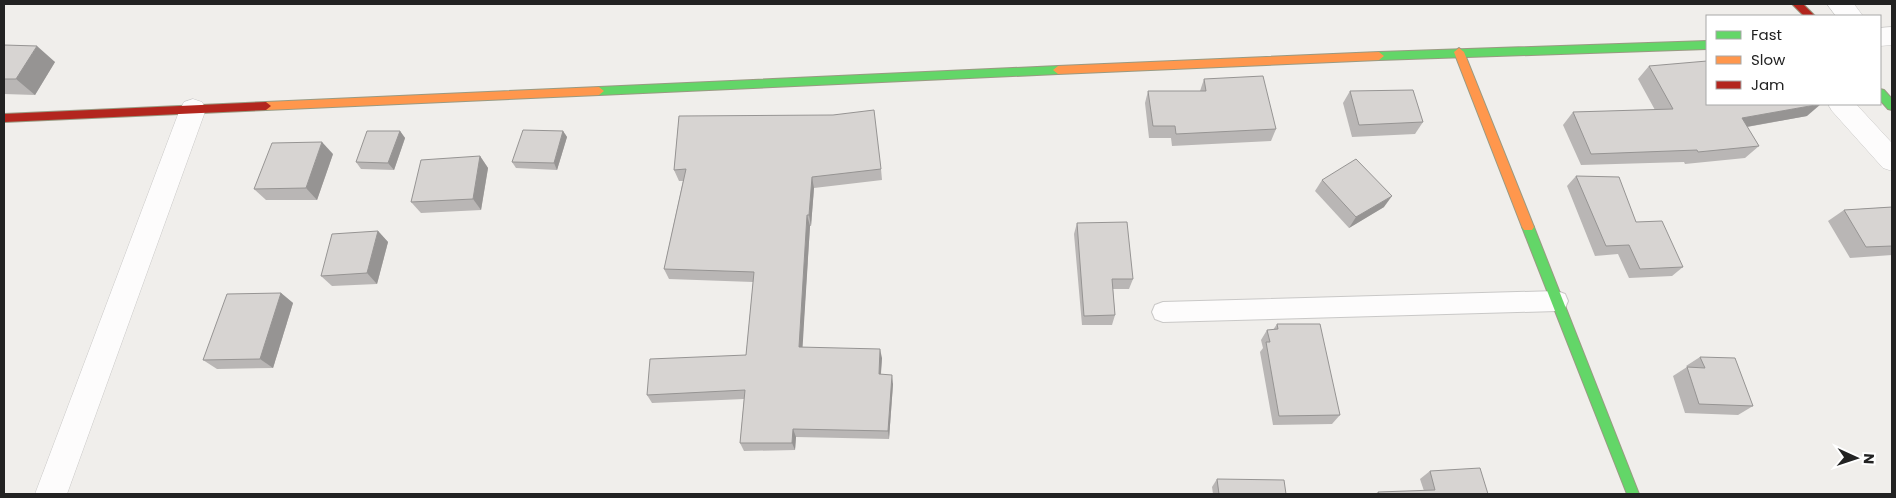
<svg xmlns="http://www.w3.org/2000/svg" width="1896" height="498" viewBox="0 0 1896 498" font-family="Poppins,sans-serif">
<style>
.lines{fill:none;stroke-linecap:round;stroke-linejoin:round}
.lane-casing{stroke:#c9c8c7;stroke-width:2}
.street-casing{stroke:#c9c8c7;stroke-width:1}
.fast-casing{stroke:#999a82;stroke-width:2}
.slow-casing{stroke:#999a82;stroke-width:2}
.jam-casing{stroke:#999a82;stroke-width:2}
.lane{fill:#fdfcfc;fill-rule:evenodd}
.street{fill:#fdfcfc;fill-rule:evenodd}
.fast{fill:#63d668;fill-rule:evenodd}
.slow{fill:#ff974d;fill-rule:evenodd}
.jam{fill:#b3261e;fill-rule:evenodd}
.wall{fill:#b9b6b5}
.shaded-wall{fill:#969493}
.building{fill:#d7d4d2;stroke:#969493}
</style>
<rect width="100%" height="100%" fill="#f0eeeb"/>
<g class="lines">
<g class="lane-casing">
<polygon id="lane" points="1557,291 1565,294 1568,301 1565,308 1557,311 1163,322 1155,319 1152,312 1155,305 1163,302"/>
</g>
<g class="street-casing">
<g id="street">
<polygon points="1827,4 1854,4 1863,16 1836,16"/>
<polygon points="1892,27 1892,45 1880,46 1880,28"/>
<polygon points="193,99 202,102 206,109 67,494 35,494 180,109 184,102"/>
<polygon points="1828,104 1856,104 1892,143 1892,171 1883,168 1832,111"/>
</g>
</g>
<g class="fast-casing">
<g id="fast">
<polygon points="1707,41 1707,49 1379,60 1374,56 1379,52"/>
<polygon points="1058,66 1063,70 1058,74 599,95 594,91 599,87"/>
<polygon points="1880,89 1884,90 1892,99 1892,110 1888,109 1880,100"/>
<polygon points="1528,222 1532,224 1534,227 1639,494 1627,494 1522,227 1524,224"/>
</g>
</g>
<g class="slow-casing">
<g id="slow">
<polygon points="1459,48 1464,52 1534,227 1532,230 1524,230 1522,227 1454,52"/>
<polygon points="1379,52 1384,56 1379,60 1058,74 1053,70 1058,66"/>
<polygon points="599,87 604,91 599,95 266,110 261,106 266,102"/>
</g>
</g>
<g class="jam-casing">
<g id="jam">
<polygon points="1792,4 1803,4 1815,16 1804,16"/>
<polygon points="266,102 271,106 266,110 4,122 4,114"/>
</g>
</g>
<use href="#lane" class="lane"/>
<use href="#street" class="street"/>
<use href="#fast" class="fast"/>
<use href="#slow" class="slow"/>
<use href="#jam" class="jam"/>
</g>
<g class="wall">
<polygon points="4,45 55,62 35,95 4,94"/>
<polygon points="1649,66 1707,104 1807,116 1747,127 1759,146 1745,158 1685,164 1684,162 1581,165 1563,125 1573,112 1655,110 1638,79"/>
<polygon points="1204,79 1276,129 1271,141 1172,146 1171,138 1149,138 1145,103 1148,91 1200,91"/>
<polygon points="1350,91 1423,122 1415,134 1352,137 1343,103"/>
<polygon points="679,116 881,169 882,180 814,188 811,226 810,226 802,347 882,358 881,374 893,384 889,439 796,437 795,450 744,451 740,443 744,399 652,403 647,395 746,355 753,282 669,279 664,269 683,181 679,181 674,170"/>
<polygon points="400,131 405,138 394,170 361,169 356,162"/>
<polygon points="563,131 567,137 557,170 516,168 512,162"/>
<polygon points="333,154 317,200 266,200 254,189"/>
<polygon points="480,156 488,168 481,210 421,213 411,202"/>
<polygon points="1576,176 1636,222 1683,267 1672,276 1629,278 1618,254 1595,256 1567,186"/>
<polygon points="1322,180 1384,207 1349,228 1315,191"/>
<polygon points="1892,207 1892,255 1850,258 1828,221 1844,210"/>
<polygon points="1077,223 1133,279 1129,289 1113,289 1115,315 1112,325 1082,325 1074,234"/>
<polygon points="378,231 388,242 377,284 332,286 321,276"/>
<polygon points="281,293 293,303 273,368 217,369 203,360"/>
<polygon points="1277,324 1340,415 1332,424 1273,425 1260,352 1263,348 1261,340 1267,330 1273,330"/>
<polygon points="1700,357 1753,406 1738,415 1685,413 1673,376 1687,367 1686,366"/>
<polygon points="1430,471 1488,494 1375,494 1378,492 1424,491 1420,479"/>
<polygon points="1217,479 1286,494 1213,494 1212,487"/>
</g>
<g class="shaded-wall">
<polygon points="37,46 55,62 35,95 16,79"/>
<polygon points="1821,104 1807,116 1729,130 1742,118"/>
<polygon points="400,131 405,138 394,170 388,163"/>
<polygon points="563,131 567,137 557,170 554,163"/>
<polygon points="322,142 333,154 317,200 306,188"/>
<polygon points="480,156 488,168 481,210 473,199"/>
<polygon points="812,177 814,188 811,226 809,215"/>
<polygon points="1392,196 1384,207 1349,228 1356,217"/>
<polygon points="807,215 810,226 802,356 799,347"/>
<polygon points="378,231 388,242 377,284 367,273"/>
<polygon points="281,293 293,303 273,368 260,359"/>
<polygon points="880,349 882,358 880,383 879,374"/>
<polygon points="892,375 893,384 889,439 888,431"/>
<polygon points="793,429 796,437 795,450 792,443"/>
</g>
<g class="building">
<polygon points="4,45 37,46 16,79 4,79"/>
<polygon points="1707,61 1707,104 1821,104 1742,118 1759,146 1698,152 1697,150 1591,154 1573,112 1673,109 1649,66"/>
<polygon points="1263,76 1276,129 1176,134 1175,126 1153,126 1148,91 1206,91 1204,79"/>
<polygon points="1413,90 1423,122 1359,125 1350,91"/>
<polygon points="874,110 881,169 812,177 809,215 807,215 799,347 880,349 879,374 892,375 888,431 793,429 792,443 740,443 745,390 647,395 650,359 746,355 754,272 664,269 686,169 674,170 679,116 833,115"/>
<polygon points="523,130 563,131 554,163 512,162"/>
<polygon points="367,131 400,131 388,163 356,162"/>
<polygon points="322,142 306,188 254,189 272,143"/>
<polygon points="480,156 473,199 411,202 421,160"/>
<polygon points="1356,159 1392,196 1356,217 1322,180"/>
<polygon points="1576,176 1619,177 1636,222 1662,221 1683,267 1640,269 1629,245 1606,246"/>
<polygon points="1892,207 1892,246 1866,247 1844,210"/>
<polygon points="1127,222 1133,279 1112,279 1115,315 1084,316 1077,223"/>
<polygon points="378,231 367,273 321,276 332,234"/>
<polygon points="281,293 260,359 203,360 227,294"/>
<polygon points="1277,324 1320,324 1340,415 1279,416 1266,342 1270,342 1267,330 1278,329"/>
<polygon points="1700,357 1735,358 1753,406 1699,404 1687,367 1705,368"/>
<polygon points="1480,468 1488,494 1379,494 1378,492 1435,490 1430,471"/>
<polygon points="1217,479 1284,480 1286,494 1219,494"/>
</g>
<rect width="1896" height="498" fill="none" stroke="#222222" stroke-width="10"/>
<rect x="1706" y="15" width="175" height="90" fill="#ffffff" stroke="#a7a7a7"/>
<rect x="1716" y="31" width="25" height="8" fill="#63d668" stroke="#a7a7a7"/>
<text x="1751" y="40" font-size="15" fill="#222222">Fast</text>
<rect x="1716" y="56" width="25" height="8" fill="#ff974d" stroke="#a7a7a7"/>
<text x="1751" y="65" font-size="15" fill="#222222">Slow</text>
<rect x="1716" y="81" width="25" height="8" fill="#b3261e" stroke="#a7a7a7"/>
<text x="1751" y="90" font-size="15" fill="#222222">Jam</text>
<g transform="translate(1856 458) rotate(93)" stroke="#ffffff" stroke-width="4" paint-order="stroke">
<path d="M0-4L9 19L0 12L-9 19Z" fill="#222222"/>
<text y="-8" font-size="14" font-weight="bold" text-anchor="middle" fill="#222222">N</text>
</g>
</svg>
